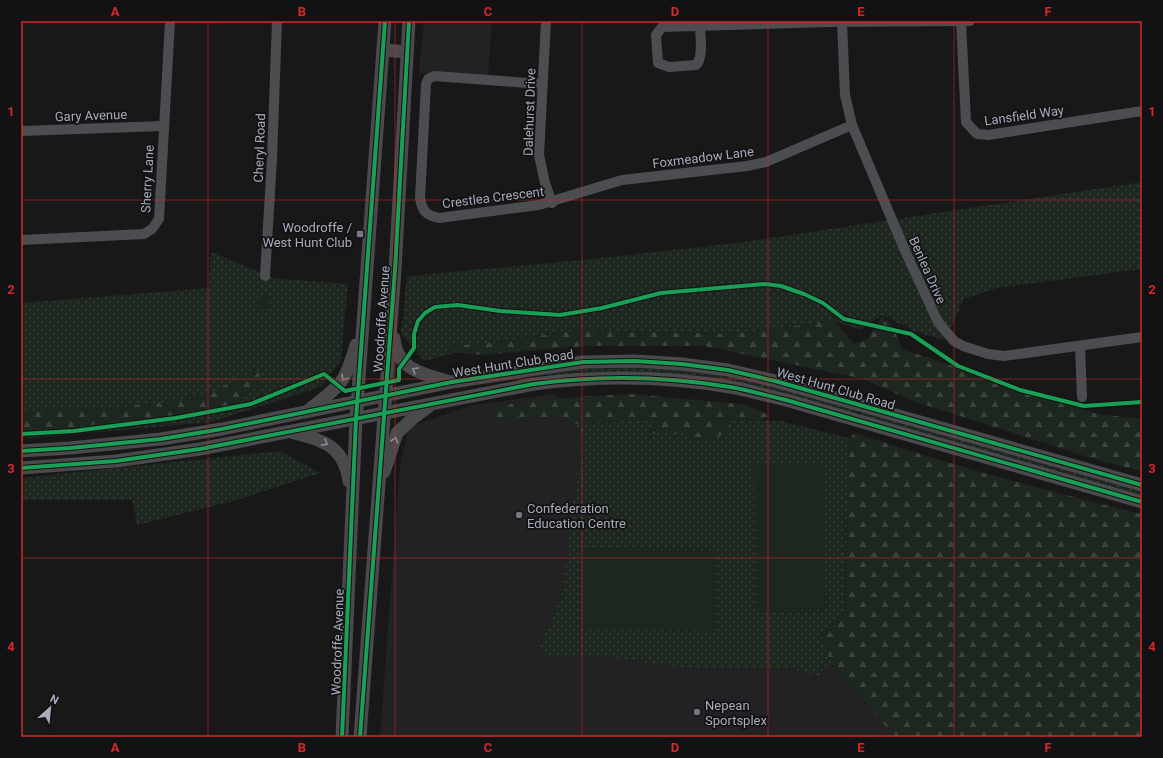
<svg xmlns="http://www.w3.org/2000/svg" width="1163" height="758" viewBox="0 0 1163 758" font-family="Roboto,sans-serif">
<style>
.built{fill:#222224}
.grass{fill:url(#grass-dots)}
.forest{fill:url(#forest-firs)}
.park{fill:#1d261f}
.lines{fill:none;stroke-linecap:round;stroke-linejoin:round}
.minor{stroke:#4c4d51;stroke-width:10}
.major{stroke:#4a4a4d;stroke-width:13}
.cycleway-casing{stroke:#121214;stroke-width:6}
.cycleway{stroke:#1a9f57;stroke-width:4}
.oneway{stroke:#8c8f99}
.grid{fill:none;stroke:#d62828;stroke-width:1;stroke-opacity:0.55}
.poi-dot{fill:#767881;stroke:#121214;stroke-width:1.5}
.labels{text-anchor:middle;stroke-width:3.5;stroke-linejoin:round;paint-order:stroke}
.street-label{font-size:13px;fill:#a8acba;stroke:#121214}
.poi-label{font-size:13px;fill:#a8acba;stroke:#121214;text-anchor:start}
.neatline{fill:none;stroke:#d62828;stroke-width:1.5}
.grid-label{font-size:13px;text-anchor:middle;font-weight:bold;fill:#d62828}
</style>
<defs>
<pattern id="grass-dots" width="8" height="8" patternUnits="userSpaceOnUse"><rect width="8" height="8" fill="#1d261f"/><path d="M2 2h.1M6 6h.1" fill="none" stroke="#3b433d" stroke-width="1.8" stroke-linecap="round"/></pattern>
<pattern id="forest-firs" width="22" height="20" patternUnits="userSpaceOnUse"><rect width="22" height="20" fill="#1d261f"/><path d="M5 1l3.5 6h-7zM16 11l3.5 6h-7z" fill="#3b433d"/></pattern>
</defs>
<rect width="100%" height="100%" fill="#181818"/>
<g class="built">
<polygon points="424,21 492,21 488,77 419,73"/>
<polygon points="554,394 586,423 574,425 585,441 571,512 563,593 539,648 543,650 544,656 599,656 691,669 794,669 817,677 822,670 831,663 895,737 380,737 400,465 409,427 473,405"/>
</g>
<g class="grass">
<polygon points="1142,182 1142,269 997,288 964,299 945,340 916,332 882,315 860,330 834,321 730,334 578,330 497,342 424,361 401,333 407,276 582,260 744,242"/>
<polygon points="211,252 273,278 348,284 341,360 321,387 211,422 21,439 21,303 209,288"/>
<polygon points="582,367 663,367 743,379 858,410 857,414 774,392 548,378 547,375 557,371"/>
<polygon points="862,412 1142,491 1142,497 861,415"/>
<polygon points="655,419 781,421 849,438 844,614 821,635 831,663 822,670 818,677 794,669 691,669 599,656 544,657 543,650 539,648 563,592 571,512 585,441 574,424"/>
<polygon points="280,451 320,473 237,500 137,525 132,500 21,500 21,478"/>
</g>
<g class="forest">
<polygon points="882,315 893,326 902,349 1097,414 1142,419 1142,471 1107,463 910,400 864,379 704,346 585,346 483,355 451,352 447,350 450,346 497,342 578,330 730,334 834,321 854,344 868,339"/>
<polygon points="258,371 262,382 259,386 235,404 184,414 72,427 21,429 21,411 114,407 177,401 212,392 239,377"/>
<polygon points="632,394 742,404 760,410 768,416 762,420 732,421 730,422 727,432 715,439 687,441 686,433 649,434 655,419 574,424 563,417 500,419 490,413 500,405 575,397"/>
<path d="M 855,433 C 949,465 1045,490 1142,514 L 1142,737 L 895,737 L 831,663 L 821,635 L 844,614 L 849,438 Z"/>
</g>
<g class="park">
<polygon points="262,294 269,297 270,307 266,311 258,308 257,300"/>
<polygon points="824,463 826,610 756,611 754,464"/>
<polygon points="580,549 716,550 716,630 579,629"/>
</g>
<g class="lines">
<g class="minor">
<polyline points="546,21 539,155 545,183 552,203"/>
<polyline points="842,21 845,95 852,125 906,253 938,322 954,341 963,346 988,354 1004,356 1142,337"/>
<polyline points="961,22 966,122 977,134 988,135 1142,111"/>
<path d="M 700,25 C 700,36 704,57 696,65 L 669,67 L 658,63 L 656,35 L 662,27 L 827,22 L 970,21"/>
<path d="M 542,84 L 434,76 L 428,79 L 426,84 L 420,198 C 422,211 426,215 439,218 L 539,205 L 622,180 L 747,166 L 766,162 L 852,125"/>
<polyline points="21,131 163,126"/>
<polyline points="21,240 144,234 152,229 159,219 170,21"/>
<polyline points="265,276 272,159 277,21"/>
<polyline points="1080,346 1082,397"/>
</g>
<g class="major">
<polyline points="384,50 407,52"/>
<path d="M 394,338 C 396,370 424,374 450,382"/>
<path d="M 311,408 C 342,384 345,383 356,345"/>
<path d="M 294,433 C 324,440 344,447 349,481"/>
<polyline points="21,451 70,448 161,439 222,429 452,382 583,362 635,361 682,364 728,370 775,381 1142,485"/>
<path d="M 21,468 L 116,461 L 200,449 L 534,384 C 600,375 664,376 730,387 C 749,390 767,396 786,400 L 1142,502"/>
<polyline points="384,472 397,433 413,418 428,407"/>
<polyline points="342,737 356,419 385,21"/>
<polyline points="360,737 395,270 409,21"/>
</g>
<g class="cycleway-casing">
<g id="cycleway">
<polyline points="21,434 74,431 176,418 251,404 324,374 345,391 399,380 399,369 414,348 414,334 418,321 425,313 435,307 458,305 500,311 560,315 602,308 661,293 765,284 781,286 804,294 823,303 844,319 911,334 958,366 1020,390 1084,406 1142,402"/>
<polyline points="21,451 70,448 161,439 222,429 452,382 583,362 635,361 682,364 728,370 775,381 1142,485"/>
<path d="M 21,468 L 116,461 L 200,449 L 534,384 C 600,375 664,376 730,387 C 749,390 767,396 786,400 L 1142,502"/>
<polyline points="342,737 356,419 385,21"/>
<polyline points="360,737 395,270 409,21"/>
</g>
</g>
<use href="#cycleway" class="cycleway"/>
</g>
<defs><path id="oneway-chevron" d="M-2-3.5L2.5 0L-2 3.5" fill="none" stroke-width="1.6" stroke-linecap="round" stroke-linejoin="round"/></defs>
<g class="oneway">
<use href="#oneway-chevron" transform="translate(415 370) rotate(-150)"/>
<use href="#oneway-chevron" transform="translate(344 378) rotate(123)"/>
<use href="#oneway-chevron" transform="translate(395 440) rotate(-71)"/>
<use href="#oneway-chevron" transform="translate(325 443) rotate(29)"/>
</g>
<path class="grid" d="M 208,21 L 208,737M 395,21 L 395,737M 582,21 L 582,737M 768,21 L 768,737M 954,21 L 954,737M 21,200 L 1142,200M 21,379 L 1142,379M 21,558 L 1142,558"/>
<g class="poi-dot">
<rect x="356" y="230" width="8" height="8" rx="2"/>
<circle cx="519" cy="515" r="4"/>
<circle cx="697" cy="712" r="4"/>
</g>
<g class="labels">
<g class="street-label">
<text transform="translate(529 112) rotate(-88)" y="5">Dalehurst Drive</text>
<text transform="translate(91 115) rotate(-2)" y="5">Gary Avenue</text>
<text transform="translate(1024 115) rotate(-8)" y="5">Lansfield Way</text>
<text transform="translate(259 148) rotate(-88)" y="5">Cheryl Road</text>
<text transform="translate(703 157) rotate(-7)" y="5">Foxmeadow Lane</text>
<text transform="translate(147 179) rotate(-87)" y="5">Sherry Lane</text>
<text transform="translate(493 197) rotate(-7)" y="5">Crestlea Crescent</text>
<text transform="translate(928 270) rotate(66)" y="5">Benlea Drive</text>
<text transform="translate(381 319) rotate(-86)" y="5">Woodroffe Avenue</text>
<text transform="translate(513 363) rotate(-9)" y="5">West Hunt Club Road</text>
<text transform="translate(836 388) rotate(16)" y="5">West Hunt Club Road</text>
<text transform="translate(337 642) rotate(-88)" y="5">Woodroffe Avenue</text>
</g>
<g class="poi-label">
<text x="352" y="232" text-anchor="end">Woodroffe /<tspan x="352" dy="15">West Hunt Club</tspan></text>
<text x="527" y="513">Confederation<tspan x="527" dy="15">Education Centre</tspan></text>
<text x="705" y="710">Nepean<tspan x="705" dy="15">Sportsplex</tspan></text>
</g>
</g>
<rect width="1163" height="758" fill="none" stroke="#121214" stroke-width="44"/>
<g transform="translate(50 708) rotate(27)" stroke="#121214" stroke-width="3" paint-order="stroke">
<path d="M0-3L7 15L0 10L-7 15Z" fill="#a8acba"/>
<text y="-6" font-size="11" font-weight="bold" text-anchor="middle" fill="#a8acba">N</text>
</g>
<rect x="22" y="22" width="1119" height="714" class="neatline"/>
<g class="grid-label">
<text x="115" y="16">A</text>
<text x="302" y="16">B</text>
<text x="488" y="16">C</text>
<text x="675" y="16">D</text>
<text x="861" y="16">E</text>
<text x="1048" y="16">F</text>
<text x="11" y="116">1</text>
<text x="1152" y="116">1</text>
<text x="11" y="294">2</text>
<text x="1152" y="294">2</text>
<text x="11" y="473">3</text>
<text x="1152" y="473">3</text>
<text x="11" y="651">4</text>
<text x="1152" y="651">4</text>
<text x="115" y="752">A</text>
<text x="302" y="752">B</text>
<text x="488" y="752">C</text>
<text x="675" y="752">D</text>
<text x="861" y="752">E</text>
<text x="1048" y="752">F</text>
</g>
</svg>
